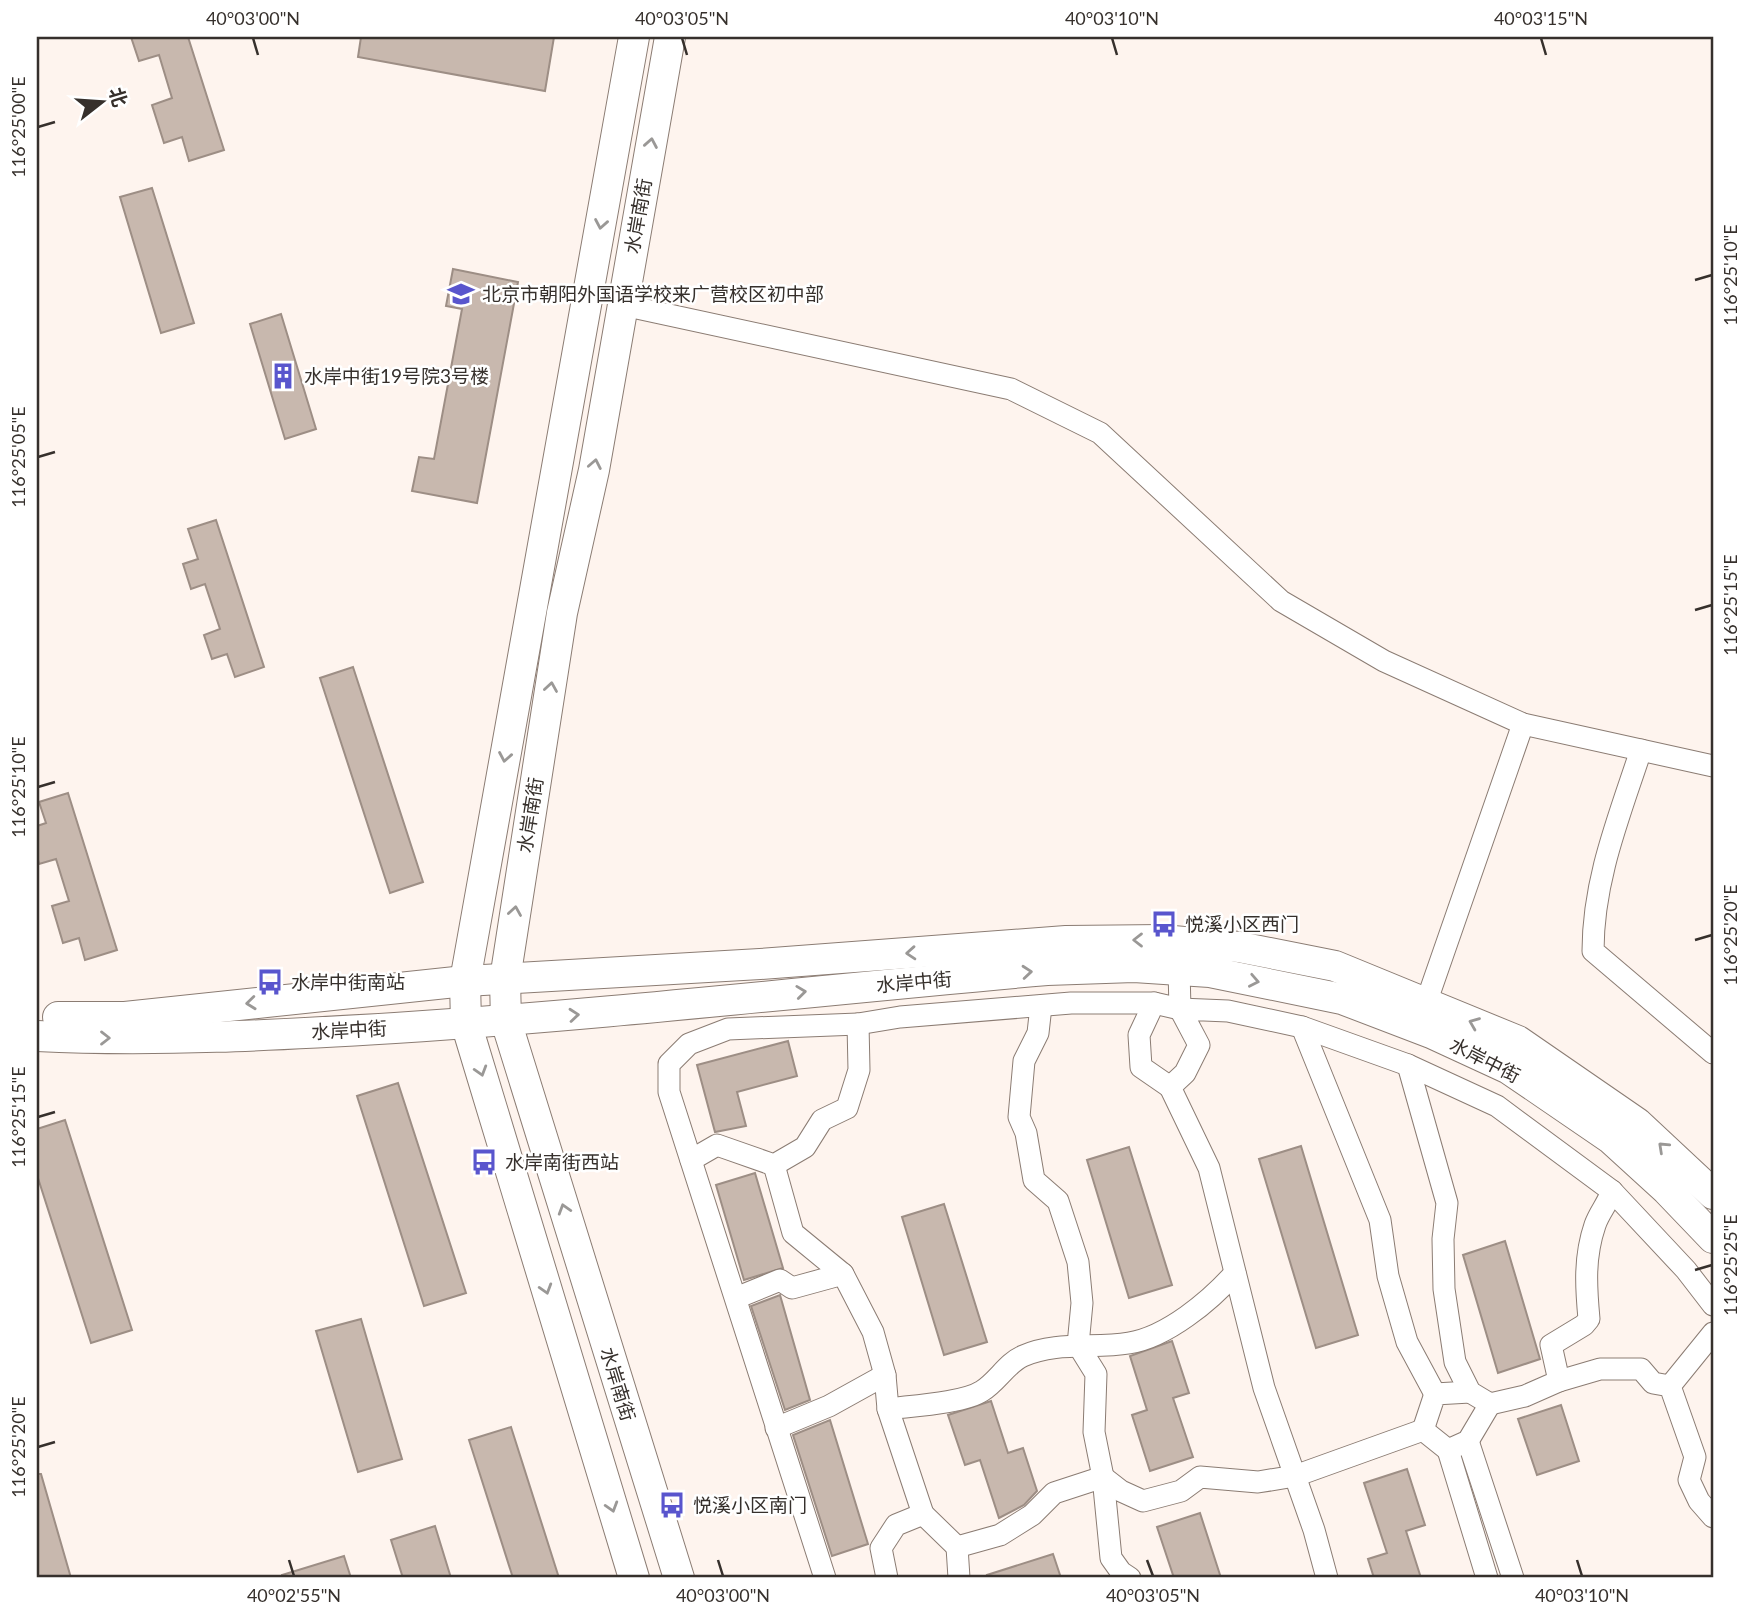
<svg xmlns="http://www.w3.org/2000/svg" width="1750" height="1615" viewBox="0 0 1750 1615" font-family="Lato,'Noto Sans SC',sans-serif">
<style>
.building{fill:#c8b8ae;stroke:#9d8e85;stroke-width:2}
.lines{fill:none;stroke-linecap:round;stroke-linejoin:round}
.street-casing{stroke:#8b7c73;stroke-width:23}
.secondary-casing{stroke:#8b7c73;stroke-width:32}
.street{stroke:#fff;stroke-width:21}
.secondary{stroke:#fff;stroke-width:30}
.oneway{stroke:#9a9896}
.ticks{fill:none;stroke:#36302c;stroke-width:2.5}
.labels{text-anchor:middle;stroke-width:5;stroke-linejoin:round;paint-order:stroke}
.street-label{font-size:19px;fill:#36302c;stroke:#fff}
.poi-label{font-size:19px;fill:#36302c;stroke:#fff;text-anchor:start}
.neatline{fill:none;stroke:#36302c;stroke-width:2.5}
.ticks-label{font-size:18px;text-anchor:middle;fill:#36302c}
</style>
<rect width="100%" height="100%" fill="#fef4ee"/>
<g class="building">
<polygon points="131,37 188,37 224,150 189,161 182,137 164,143 152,105 172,98 159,55 139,61"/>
<polygon points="361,37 554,37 545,91 358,57"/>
<polygon points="152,188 194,323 161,333 120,197"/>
<polygon points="453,269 518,282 477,503 412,491 419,457 434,459 462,309 446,306"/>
<polygon points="281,314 316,429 285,439 250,324"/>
<polygon points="216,520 264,667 235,677 227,654 212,659 204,635 220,629 205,584 191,589 183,564 198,559 188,529"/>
<polygon points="353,667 423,882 390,893 320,678"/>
<polygon points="68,793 117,950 85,960 79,938 63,943 52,906 69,901 56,859 39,864 37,856 37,826 46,823 39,802"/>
<polygon points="788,1041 797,1076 737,1092 746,1126 715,1132 697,1065"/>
<polygon points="398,1083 466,1293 424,1306 357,1096"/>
<polygon points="65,1120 132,1330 91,1343 37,1175 37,1129"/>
<polygon points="1301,1146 1358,1335 1316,1348 1259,1159"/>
<polygon points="1129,1147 1172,1285 1129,1298 1087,1160"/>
<polygon points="755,1173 783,1268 744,1280 716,1185"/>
<polygon points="944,1204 987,1342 944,1355 902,1217"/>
<polygon points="1505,1241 1540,1359 1498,1373 1463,1255"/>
<polygon points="780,1295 810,1400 785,1410 751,1306"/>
<polygon points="361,1319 402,1459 358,1472 316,1331"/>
<polygon points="1172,1341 1189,1393 1173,1398 1193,1457 1150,1471 1132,1415 1147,1410 1130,1356"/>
<polygon points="991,1401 1008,1453 1023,1448 1037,1491 1024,1505 999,1518 980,1460 965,1465 948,1415"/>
<polygon points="1561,1405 1579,1461 1537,1475 1518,1419"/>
<polygon points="830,1420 868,1544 832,1556 793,1435"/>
<polygon points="511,1427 559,1578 513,1578 469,1440"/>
<polygon points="1407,1469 1425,1525 1406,1531 1421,1578 1374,1578 1368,1559 1387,1553 1364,1483"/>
<polygon points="37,1474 41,1474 71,1578 37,1578"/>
<polygon points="1200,1513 1221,1578 1174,1578 1157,1527"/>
<polygon points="435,1526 451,1578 403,1578 391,1540"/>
<polygon points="1053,1554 1061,1578 988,1578 987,1575"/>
<polygon points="344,1556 351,1578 282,1578 282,1575"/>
</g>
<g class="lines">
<g class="street-casing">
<g id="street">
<polyline points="623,305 1011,389 1100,433 1281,601 1384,661 1523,724 1713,766"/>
<path d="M 1641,750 C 1619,817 1593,880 1593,951 L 1713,1053"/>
<polyline points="1154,1003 1139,1035 1141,1067 1170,1087"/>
<polyline points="1426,1003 1523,724"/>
<polyline points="1041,1006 1038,1033 1024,1061 1019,1117 1026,1133 1034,1180 1058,1201 1078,1262 1082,1303 1078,1345 1096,1374 1094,1432 1103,1477 1111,1558 1121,1572 1130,1578"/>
<polyline points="1302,1027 1380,1220 1388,1276 1407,1342 1435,1394"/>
<path d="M 1408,1065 L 1447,1203 L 1443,1239 L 1444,1289 L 1455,1362 L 1470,1392 L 1490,1404 L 1525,1396 L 1559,1381 L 1551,1345 L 1584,1325 L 1589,1319 C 1586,1287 1584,1257 1595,1225 C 1599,1213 1608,1203 1612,1191"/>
<polyline points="691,1160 717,1145 774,1165 805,1147 822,1120 847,1108 859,1070 858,1024"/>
<polyline points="774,1165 793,1233 843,1274 873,1332 885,1375 888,1409 923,1514"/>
<polyline points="736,1298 780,1280 792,1288 843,1274"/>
<polyline points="1559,1381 1600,1369 1641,1369 1653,1383 1670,1386 1695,1457 1689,1480 1699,1501 1713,1517"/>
<polyline points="1670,1386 1713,1333"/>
<path d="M 888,1409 C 910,1406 964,1403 982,1391 C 997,1382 1007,1363 1023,1356 C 1056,1341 1095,1349 1129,1343 C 1167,1337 1210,1301 1235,1273"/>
<polyline points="776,1428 829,1406 885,1375"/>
<polyline points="1423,1430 1435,1394 1470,1392"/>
<polyline points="1468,1441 1513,1578"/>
<polyline points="1448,1450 1487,1578"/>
<polyline points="825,1578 669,1092 669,1064 689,1044 728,1029 858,1024 900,1017 1071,1003 1154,1003 1180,1009 1179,970"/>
<polyline points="887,1578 881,1548 896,1525 923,1514 957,1547"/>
<polyline points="959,1578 957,1547 1000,1535 1032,1515 1054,1493 1103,1477 1121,1491 1143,1501 1181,1491 1200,1477 1258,1482 1295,1476 1423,1430 1448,1450 1468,1441 1490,1404"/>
<polyline points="1327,1578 1314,1530 1264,1388 1209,1168 1170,1087 1185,1073 1199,1045 1180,1009 1228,1011 1302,1027 1408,1065 1497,1106 1612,1191 1686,1270 1713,1305"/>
</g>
</g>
<g class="secondary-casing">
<g id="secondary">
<polyline points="670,37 594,470 562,613 505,979 506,1021 679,1578"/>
<polyline points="58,1017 125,1017 465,981 760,964 1066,941 1162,940 1239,947 1335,966 1518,1041 1637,1123 1713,1194"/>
<path d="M 37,1036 C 156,1042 277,1035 395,1028 C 613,1014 830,989 1047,970 L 1134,967 L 1210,972 L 1342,999 L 1431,1033 L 1509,1069 L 1610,1138 L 1667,1190 L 1713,1238"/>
<polyline points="634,1578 466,1023 465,981 634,37"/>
</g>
</g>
<use href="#street" class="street"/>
<use href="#secondary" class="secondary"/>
</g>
<defs><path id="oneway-chevron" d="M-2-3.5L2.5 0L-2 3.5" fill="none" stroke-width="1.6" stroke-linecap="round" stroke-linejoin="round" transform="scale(1.75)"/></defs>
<g class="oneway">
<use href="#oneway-chevron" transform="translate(651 143) rotate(-80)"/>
<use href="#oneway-chevron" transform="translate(601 224) rotate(100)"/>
<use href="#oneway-chevron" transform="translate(595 464) rotate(-79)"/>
<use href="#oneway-chevron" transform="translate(551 687) rotate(-81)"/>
<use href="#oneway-chevron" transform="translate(505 757) rotate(100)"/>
<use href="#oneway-chevron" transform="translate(515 911) rotate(-81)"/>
<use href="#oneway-chevron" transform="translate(1138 940) rotate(-180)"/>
<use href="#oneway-chevron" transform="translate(911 953) rotate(176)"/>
<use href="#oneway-chevron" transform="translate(1027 972) rotate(-5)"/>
<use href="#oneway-chevron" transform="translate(1254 981) rotate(11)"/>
<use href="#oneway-chevron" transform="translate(801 992) rotate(-7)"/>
<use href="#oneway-chevron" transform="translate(251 1003) rotate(174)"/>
<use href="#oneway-chevron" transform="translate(574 1015) rotate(-5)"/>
<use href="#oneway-chevron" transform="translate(1474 1023) rotate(-158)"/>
<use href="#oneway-chevron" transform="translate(105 1038)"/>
<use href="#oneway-chevron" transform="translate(481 1071) rotate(73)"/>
<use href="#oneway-chevron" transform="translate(1663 1147) rotate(-137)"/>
<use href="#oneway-chevron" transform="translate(564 1209) rotate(-107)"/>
<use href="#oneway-chevron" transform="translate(546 1289) rotate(73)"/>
<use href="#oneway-chevron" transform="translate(612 1507) rotate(73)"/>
</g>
<path class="ticks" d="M 253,38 L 258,55M 682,38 L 687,55M 1112,38 L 1117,55M 1541,38 L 1546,55M 38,127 L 55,122M 1695,280 L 1712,275M 38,457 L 55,452M 1695,610 L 1712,605M 38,787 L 55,782M 1695,940 L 1712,935M 38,1117 L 55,1112M 1695,1270 L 1712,1265M 38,1447 L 55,1442M 289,1560 L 294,1576M 718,1560 L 723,1576M 1147,1560 L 1153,1576M 1577,1560 L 1582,1576"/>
<defs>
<g id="school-bare" transform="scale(2.1)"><path d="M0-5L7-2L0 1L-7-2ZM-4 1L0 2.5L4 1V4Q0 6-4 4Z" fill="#5955cd" stroke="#fff" stroke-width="2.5" paint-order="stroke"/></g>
<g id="building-bare" transform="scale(2.1)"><path d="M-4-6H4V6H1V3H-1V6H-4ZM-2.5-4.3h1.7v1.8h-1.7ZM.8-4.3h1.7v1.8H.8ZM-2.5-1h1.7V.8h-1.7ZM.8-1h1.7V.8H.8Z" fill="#5955cd" stroke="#fff" stroke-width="2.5" paint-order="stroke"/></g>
<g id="bus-bare" transform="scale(2.1)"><path d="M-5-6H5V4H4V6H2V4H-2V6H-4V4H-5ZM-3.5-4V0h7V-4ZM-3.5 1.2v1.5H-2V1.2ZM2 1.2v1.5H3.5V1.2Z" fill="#5955cd" stroke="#fff" stroke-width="2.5" paint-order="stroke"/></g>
</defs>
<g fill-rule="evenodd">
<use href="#school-bare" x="461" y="294"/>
<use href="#building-bare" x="283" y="376"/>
<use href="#bus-bare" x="1164" y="924"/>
<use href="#bus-bare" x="270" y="982"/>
<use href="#bus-bare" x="484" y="1162"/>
<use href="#bus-bare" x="672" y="1505"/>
</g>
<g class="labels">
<g class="street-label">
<text transform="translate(638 216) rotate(-80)" y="7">水岸南街</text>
<text transform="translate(530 815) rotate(-81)" y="7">水岸南街</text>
<text transform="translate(914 982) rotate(-5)" y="7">水岸中街</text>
<text transform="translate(349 1030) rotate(-3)" y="7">水岸中街</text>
<text transform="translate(1485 1060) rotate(27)" y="7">水岸中街</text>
<text transform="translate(618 1384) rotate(73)" y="7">水岸南街</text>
</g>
<g class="poi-label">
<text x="482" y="301">北京市朝阳外国语学校来广营校区初中部</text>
<text x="304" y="383">水岸中街19号院3号楼</text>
<text x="1185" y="931">悦溪小区西门</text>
<text x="291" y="989">水岸中街南站</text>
<text x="505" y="1169">水岸南街西站</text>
<text x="693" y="1512">悦溪小区南门</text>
</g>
</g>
<rect width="1750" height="1615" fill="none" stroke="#ffffff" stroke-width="77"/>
<g transform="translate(102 102) rotate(73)" stroke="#ffffff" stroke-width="5" paint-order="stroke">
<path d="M0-5L12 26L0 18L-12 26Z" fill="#36302c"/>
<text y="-10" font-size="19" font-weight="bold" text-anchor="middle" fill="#36302c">北</text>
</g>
<rect x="38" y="38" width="1674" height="1538" class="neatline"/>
<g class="ticks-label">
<text x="253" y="25">40°03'00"N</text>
<text x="682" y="25">40°03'05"N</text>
<text x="1112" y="25">40°03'10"N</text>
<text x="1541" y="25">40°03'15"N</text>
<text transform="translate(19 127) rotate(-90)" y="6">116°25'00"E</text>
<text transform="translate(1731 275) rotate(-90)" y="6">116°25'10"E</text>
<text transform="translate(19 457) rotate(-90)" y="6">116°25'05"E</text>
<text transform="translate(1731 605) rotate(-90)" y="6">116°25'15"E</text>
<text transform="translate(19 787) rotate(-90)" y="6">116°25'10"E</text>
<text transform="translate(1731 935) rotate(-90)" y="6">116°25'20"E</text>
<text transform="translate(19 1117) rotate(-90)" y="6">116°25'15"E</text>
<text transform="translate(1731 1265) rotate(-90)" y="6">116°25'25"E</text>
<text transform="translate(19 1447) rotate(-90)" y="6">116°25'20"E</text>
<text x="294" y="1602">40°02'55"N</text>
<text x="723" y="1602">40°03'00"N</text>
<text x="1153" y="1602">40°03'05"N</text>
<text x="1582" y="1602">40°03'10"N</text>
</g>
</svg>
